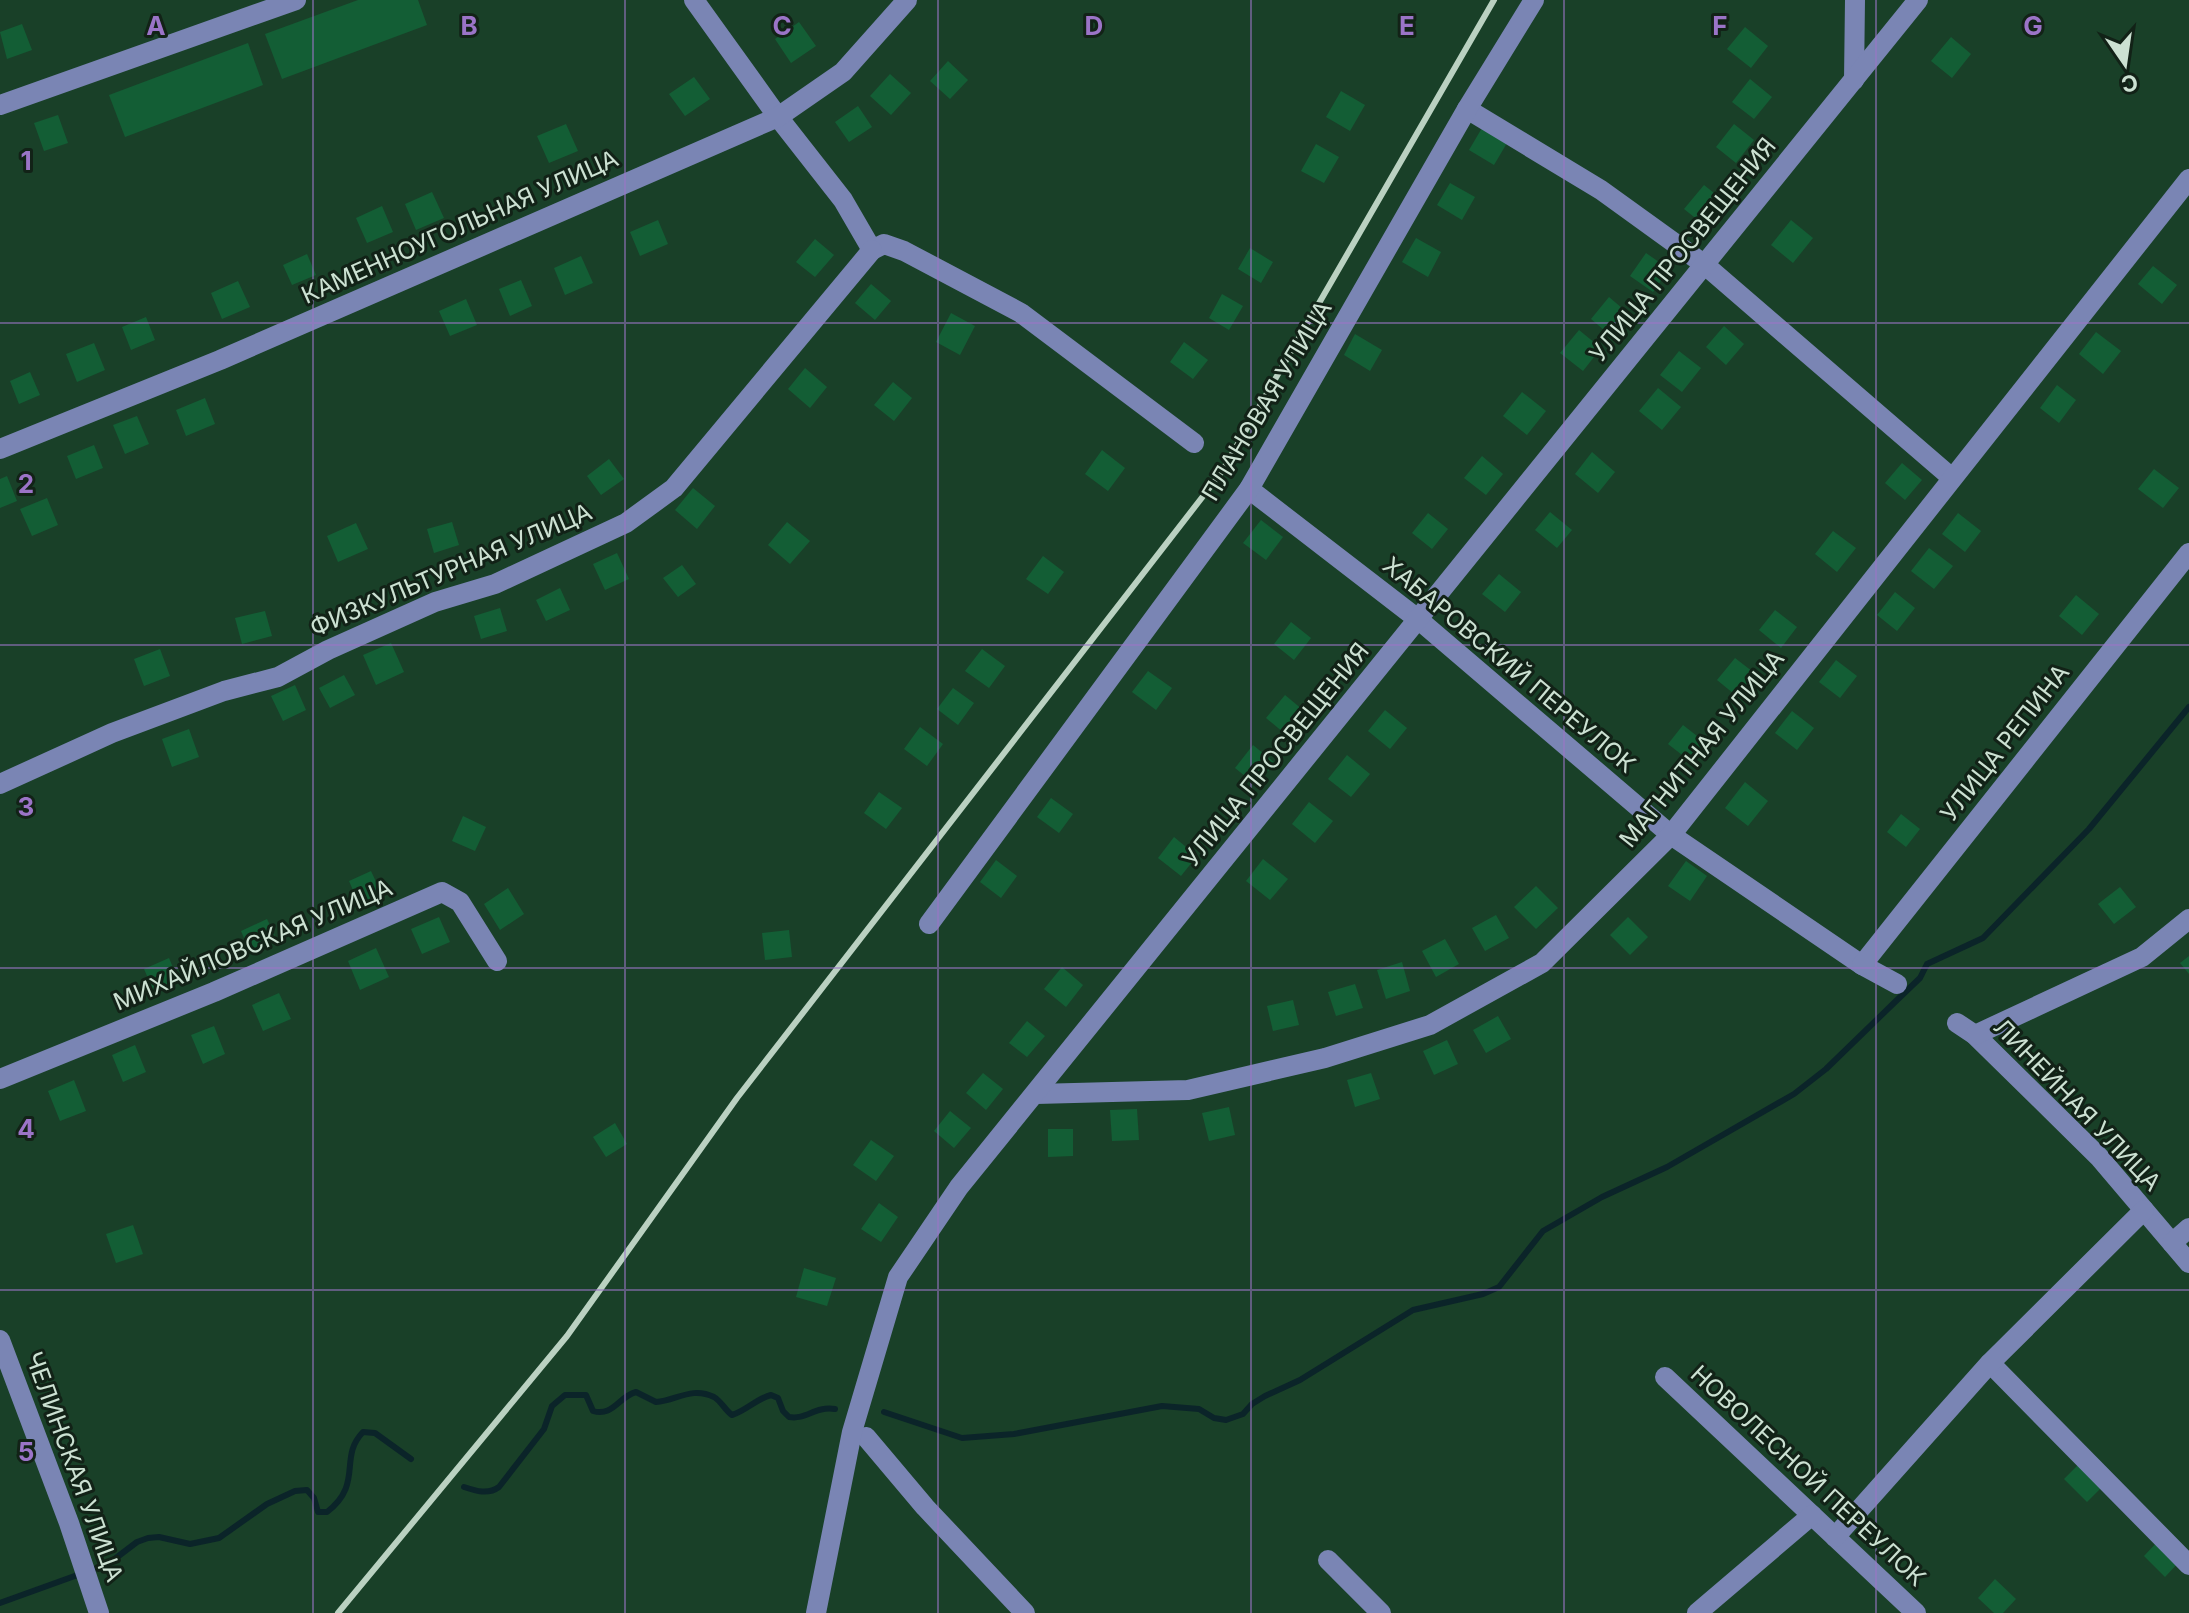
<svg xmlns="http://www.w3.org/2000/svg" width="2189" height="1613" viewBox="0 0 2189 1613" font-family="Inter,sans-serif">
<style>
.lines{fill:none;stroke-linecap:round;stroke-linejoin:round}
.stream{stroke:#0b2429;stroke-width:6}
.building{fill:#135e35}
.minor{stroke:#7a85b4;stroke-width:20}
.rail{stroke:#bad1c1;stroke-width:6}
.grid{fill:none;stroke:#9b74c7;stroke-width:2;stroke-opacity:0.55}
.labels{text-anchor:middle;stroke-width:6;stroke-linejoin:round;paint-order:stroke}
.street-label{font-size:24px;fill:#cce1d2;stroke:#122217}
.grid-label{font-size:26px;text-anchor:middle;font-weight:bold;fill:#9b74c7;stroke:#122217;stroke-width:6;stroke-linejoin:round;paint-order:stroke}
</style>
<rect width="100%" height="100%" fill="#194028"/>
<g class="lines">
<g class="stream">
<polyline points="884,1412 962,1438 1014,1434 1162,1406 1199,1409 1214,1418 1226,1420 1243,1414 1252,1404 1265,1396 1300,1380 1413,1310 1483,1294 1499,1287 1543,1231 1602,1197 1667,1167 1794,1094 1826,1069 1896,1001 1920,978 1927,964 1983,938 2089,829 2189,707"/>
<path d="M 464,1487 C 476,1491 488,1495 499,1487 L 544,1429 L 552,1406 L 565,1395 L 586,1395 L 593,1411 C 613,1417 618,1397 636,1392 L 656,1402 C 676,1401 691,1386 714,1397 C 721,1401 725,1410 732,1415 C 746,1411 756,1399 771,1395 L 778,1398 L 783,1411 L 789,1417 C 807,1420 814,1406 835,1409"/>
<path d="M 0,1603 L 108,1564 L 137,1542 L 148,1538 L 159,1537 L 190,1544 L 219,1538 L 267,1504 L 295,1491 L 307,1490 L 314,1498 L 318,1512 L 327,1512 C 364,1483 338,1458 363,1432 L 375,1433 L 411,1459"/>
</g>
</g>
<g class="building">
<polygon points="358,0 418,0 427,25 282,79 265,34"/>
<polygon points="799,22 816,46 791,63 775,39"/>
<polygon points="22,24 32,50 7,59 0,32"/>
<polygon points="1745,27 1768,46 1751,68 1727,49"/>
<polygon points="1951,37 1971,54 1952,78 1931,61"/>
<polygon points="248,43 263,85 125,137 109,95"/>
<polygon points="948,61 968,80 950,99 930,81"/>
<polygon points="890,74 911,93 891,115 870,96"/>
<polygon points="694,77 710,99 685,116 669,94"/>
<polygon points="1750,79 1772,97 1754,119 1732,102"/>
<polygon points="1341,91 1365,105 1350,131 1326,117"/>
<polygon points="858,106 872,127 849,142 835,122"/>
<polygon points="58,115 68,143 44,151 34,123"/>
<polygon points="566,124 578,151 549,163 537,136"/>
<polygon points="1734,124 1754,140 1736,163 1716,147"/>
<polygon points="1482,128 1507,143 1494,165 1469,150"/>
<polygon points="1316,144 1339,157 1324,183 1301,171"/>
<polygon points="1450,183 1475,197 1462,220 1437,205"/>
<polygon points="1704,185 1724,201 1704,225 1684,209"/>
<polygon points="432,192 444,218 416,230 405,204"/>
<polygon points="382,206 393,232 367,243 356,218"/>
<polygon points="658,220 668,244 640,256 630,232"/>
<polygon points="1791,220 1813,238 1793,263 1771,245"/>
<polygon points="1416,238 1441,252 1428,277 1402,262"/>
<polygon points="815,239 834,255 815,277 796,262"/>
<polygon points="1250,248 1273,262 1261,283 1238,269"/>
<polygon points="1646,253 1669,269 1653,292 1630,276"/>
<polygon points="307,254 316,275 292,285 283,265"/>
<polygon points="581,256 593,283 565,295 554,268"/>
<polygon points="2153,266 2177,285 2162,304 2138,284"/>
<polygon points="521,280 532,306 510,316 499,289"/>
<polygon points="238,281 250,307 222,319 211,293"/>
<polygon points="871,284 891,301 875,320 855,303"/>
<polygon points="1222,294 1243,306 1229,330 1209,318"/>
<polygon points="1609,297 1629,314 1611,336 1591,319"/>
<polygon points="466,299 477,325 450,336 439,311"/>
<polygon points="951,313 975,326 960,355 936,342"/>
<polygon points="146,317 155,340 131,350 122,327"/>
<polygon points="1724,326 1744,344 1726,365 1706,347"/>
<polygon points="1579,330 1601,348 1583,371 1560,353"/>
<polygon points="2096,332 2121,351 2103,374 2079,354"/>
<polygon points="1355,334 1382,350 1370,371 1344,355"/>
<polygon points="1184,342 1208,360 1193,379 1170,362"/>
<polygon points="94,343 105,370 77,382 66,354"/>
<polygon points="1679,351 1701,368 1682,392 1660,375"/>
<polygon points="805,368 827,387 810,408 788,389"/>
<polygon points="30,372 40,395 19,404 10,381"/>
<polygon points="893,382 912,398 894,421 874,405"/>
<polygon points="2057,385 2076,400 2059,423 2040,408"/>
<polygon points="1658,388 1681,407 1662,430 1639,411"/>
<polygon points="1522,392 1546,411 1527,435 1503,416"/>
<polygon points="205,398 215,424 186,436 176,410"/>
<polygon points="137,416 149,444 125,454 113,425"/>
<polygon points="94,445 103,468 76,479 67,456"/>
<polygon points="1102,450 1125,468 1108,491 1085,474"/>
<polygon points="1592,452 1615,472 1598,493 1575,474"/>
<polygon points="1482,456 1503,474 1486,495 1464,478"/>
<polygon points="609,459 624,479 601,495 587,476"/>
<polygon points="1902,463 1922,480 1905,500 1885,483"/>
<polygon points="2154,469 2179,488 2163,508 2138,489"/>
<polygon points="7,476 17,501 0,508 0,479"/>
<polygon points="693,488 715,506 697,529 675,510"/>
<polygon points="47,498 58,525 32,536 20,509"/>
<polygon points="1550,512 1572,530 1557,548 1535,530"/>
<polygon points="1428,513 1448,529 1432,549 1412,533"/>
<polygon points="1958,513 1981,531 1965,552 1942,534"/>
<polygon points="1261,520 1283,537 1266,560 1243,543"/>
<polygon points="452,522 459,545 434,553 427,529"/>
<polygon points="787,522 810,541 790,564 768,545"/>
<polygon points="356,523 368,549 338,562 327,536"/>
<polygon points="1833,531 1856,548 1837,572 1815,554"/>
<polygon points="1929,548 1953,566 1934,589 1911,571"/>
<polygon points="617,553 629,579 605,590 593,564"/>
<polygon points="1043,556 1064,572 1048,594 1026,579"/>
<polygon points="682,565 696,584 678,597 663,578"/>
<polygon points="1499,574 1521,592 1505,612 1482,594"/>
<polygon points="560,588 570,610 546,621 536,600"/>
<polygon points="1895,592 1915,608 1897,631 1877,615"/>
<polygon points="2076,595 2099,614 2082,635 2059,616"/>
<polygon points="500,608 507,631 481,639 474,616"/>
<polygon points="1775,610 1797,627 1781,648 1759,630"/>
<polygon points="265,611 272,636 242,644 235,618"/>
<polygon points="1291,622 1311,638 1294,660 1274,644"/>
<polygon points="391,643 404,672 376,685 363,655"/>
<polygon points="160,649 170,676 144,686 134,659"/>
<polygon points="982,649 1005,666 989,688 965,671"/>
<polygon points="1735,658 1757,675 1739,698 1717,680"/>
<polygon points="1836,660 1857,676 1840,698 1819,682"/>
<polygon points="1148,671 1172,688 1156,710 1132,692"/>
<polygon points="344,675 355,695 330,708 319,688"/>
<polygon points="295,685 306,710 283,721 271,696"/>
<polygon points="953,688 974,703 958,725 937,709"/>
<polygon points="1285,695 1309,715 1290,738 1266,718"/>
<polygon points="1385,710 1407,728 1390,749 1368,731"/>
<polygon points="1792,711 1814,728 1797,750 1775,733"/>
<polygon points="1683,725 1706,743 1691,762 1668,744"/>
<polygon points="920,727 943,744 927,766 904,749"/>
<polygon points="189,729 199,757 172,767 162,739"/>
<polygon points="1253,745 1275,763 1256,785 1235,768"/>
<polygon points="1347,755 1370,774 1351,797 1328,779"/>
<polygon points="1745,782 1768,801 1748,826 1725,808"/>
<polygon points="879,792 902,808 886,829 864,813"/>
<polygon points="1051,798 1073,814 1059,833 1037,817"/>
<polygon points="1309,802 1333,821 1315,843 1292,824"/>
<polygon points="1901,814 1920,829 1906,847 1887,832"/>
<polygon points="463,816 486,827 475,851 452,841"/>
<polygon points="1174,837 1197,856 1181,876 1158,858"/>
<polygon points="1263,859 1288,879 1270,900 1246,881"/>
<polygon points="996,860 1017,876 1001,898 980,882"/>
<polygon points="1686,861 1707,876 1690,901 1668,886"/>
<polygon points="371,871 384,899 361,909 349,881"/>
<polygon points="1536,886 1558,908 1536,929 1514,907"/>
<polygon points="2120,887 2136,907 2114,924 2098,904"/>
<polygon points="508,888 524,914 500,930 484,904"/>
<polygon points="1496,915 1509,938 1485,951 1472,928"/>
<polygon points="439,917 450,942 422,954 411,929"/>
<polygon points="1628,917 1648,937 1630,955 1610,935"/>
<polygon points="267,919 277,940 250,952 241,931"/>
<polygon points="789,930 792,957 765,960 762,933"/>
<polygon points="1445,939 1459,964 1436,977 1422,951"/>
<polygon points="376,948 389,977 360,990 348,961"/>
<polygon points="2189,956 2189,974 2180,963"/>
<polygon points="169,958 179,982 154,992 144,969"/>
<polygon points="1402,962 1410,991 1386,999 1377,970"/>
<polygon points="1062,967 1083,985 1066,1007 1044,989"/>
<polygon points="1355,984 1363,1008 1336,1016 1328,992"/>
<polygon points="279,993 291,1019 263,1031 252,1005"/>
<polygon points="1293,1000 1299,1025 1273,1031 1267,1006"/>
<polygon points="1498,1016 1511,1039 1486,1053 1473,1030"/>
<polygon points="1027,1021 1045,1036 1027,1057 1009,1043"/>
<polygon points="214,1026 225,1054 203,1064 191,1035"/>
<polygon points="1447,1040 1458,1064 1434,1075 1423,1051"/>
<polygon points="135,1045 146,1072 123,1082 112,1055"/>
<polygon points="983,1073 1003,1089 986,1110 966,1093"/>
<polygon points="1371,1073 1380,1099 1355,1107 1347,1080"/>
<polygon points="74,1080 86,1111 60,1121 48,1091"/>
<polygon points="1229,1107 1235,1135 1209,1141 1202,1113"/>
<polygon points="1137,1109 1139,1140 1112,1141 1110,1110"/>
<polygon points="950,1111 971,1128 954,1148 934,1131"/>
<polygon points="615,1123 627,1144 606,1157 593,1137"/>
<polygon points="1048,1129 1073,1129 1073,1156 1048,1157"/>
<polygon points="871,1140 894,1156 876,1181 853,1165"/>
<polygon points="879,1203 898,1217 881,1242 861,1229"/>
<polygon points="133,1225 143,1254 116,1263 106,1234"/>
<polygon points="804,1268 836,1278 827,1306 796,1297"/>
<polygon points="2082,1461 2105,1484 2087,1502 2064,1479"/>
<polygon points="2160,1539 2181,1560 2165,1577 2144,1556"/>
<polygon points="1995,1579 2016,1599 2003,1613 1994,1613 1978,1598"/>
</g>
<g class="lines">
<g class="minor">
<polyline points="694,0 778,117 843,200 872,250 884,244 904,251 1021,313 1194,443"/>
<polyline points="1854,80 1855,0"/>
<polyline points="0,105 296,0"/>
<polyline points="1467,109 1601,190 1705,265 1952,478"/>
<polyline points="0,449 220,360 778,117 843,72 907,0"/>
<polyline points="1249,489 1419,620 1671,835 1862,965 1897,984"/>
<polyline points="0,784 112,733 224,691 278,677 328,650 435,602 495,584 626,523 674,488 872,250"/>
<polyline points="929,924 1249,489 1467,109 1534,0"/>
<polyline points="1862,965 2189,553"/>
<polyline points="1957,1023 1975,1035 2099,1157 2189,1263"/>
<polyline points="1975,1035 2142,957 2189,919"/>
<polyline points="0,1079 214,992 442,892 460,902 497,961"/>
<polyline points="1036,1094 1188,1090 1325,1058 1430,1025 1542,963 1671,835 2189,179"/>
<polyline points="2172,1243 2189,1228"/>
<polyline points="0,1340 69,1523 99,1613"/>
<polyline points="1990,1363 2189,1565"/>
<polyline points="1665,1377 1916,1613"/>
<polyline points="866,1437 925,1507 1025,1613"/>
<polyline points="1835,1537 1990,1363 2144,1210"/>
<polyline points="1328,1560 1381,1613"/>
<polyline points="816,1613 852,1432 898,1277 959,1187 1918,0"/>
<polyline points="1697,1613 1812,1515"/>
</g>
<polyline class="rail" points="338,1613 567,1336 737,1098 1221,473 1494,0"/>
</g>
<path class="grid" d="M 313,0 L 313,1613M 625,0 L 625,1613M 938,0 L 938,1613M 1251,0 L 1251,1613M 1564,0 L 1564,1613M 1876,0 L 1876,1613M 0,323 L 2189,323M 0,645 L 2189,645M 0,968 L 2189,968M 0,1290 L 2189,1290"/>
<g class="labels">
<g class="street-label">
<text transform="translate(460 227) rotate(-24)" y="8">КАМЕННОУГОЛЬНАЯ УЛИЦА</text>
<text transform="translate(1683 250) rotate(-51)" y="8">УЛИЦА ПРОСВЕЩЕНИЯ</text>
<text transform="translate(1267 401) rotate(-59)" y="8">ПЛАНОВАЯ УЛИЦА</text>
<text transform="translate(451 570) rotate(-23)" y="8">ФИЗКУЛЬТУРНАЯ УЛИЦА</text>
<text transform="translate(1509 665) rotate(40)" y="8">ХАБАРОВСКИЙ ПЕРЕУЛОК</text>
<text transform="translate(2005 743) rotate(-52)" y="8">УЛИЦА РЕПИНА</text>
<text transform="translate(1702 749) rotate(-51)" y="8">МАГНИТНАЯ УЛИЦА</text>
<text transform="translate(1276 755) rotate(-51)" y="8">УЛИЦА ПРОСВЕЩЕНИЯ</text>
<text transform="translate(253 945) rotate(-23)" y="8">МИХАЙЛОВСКАЯ УЛИЦА</text>
<text transform="translate(2077 1105) rotate(46)" y="8">ЛИНЕЙНАЯ УЛИЦА</text>
<text transform="translate(74 1467) rotate(70)" y="8">ЧЕЛИНСКАЯ УЛИЦА</text>
<text transform="translate(1808 1476) rotate(43)" y="8">НОВОЛЕСНОЙ ПЕРЕУЛОК</text>
</g>
</g>
<g class="grid-label">
<text x="156" y="35">A</text>
<text x="469" y="35">B</text>
<text x="782" y="35">C</text>
<text x="1094" y="35">D</text>
<text x="1407" y="35">E</text>
<text x="1720" y="35">F</text>
<text x="2033" y="35">G</text>
<text x="26" y="170">1</text>
<text x="26" y="493">2</text>
<text x="26" y="816">3</text>
<text x="26" y="1138">4</text>
<text x="26" y="1461">5</text>
</g>
<g transform="translate(2125 64) rotate(167)" stroke="#122217" stroke-width="6" paint-order="stroke">
<path d="M0-6L14 30L0 20L-14 30Z" fill="#cce1d2"/>
<text y="-12" font-size="22" font-weight="bold" text-anchor="middle" fill="#cce1d2">С</text>
</g>
</svg>
